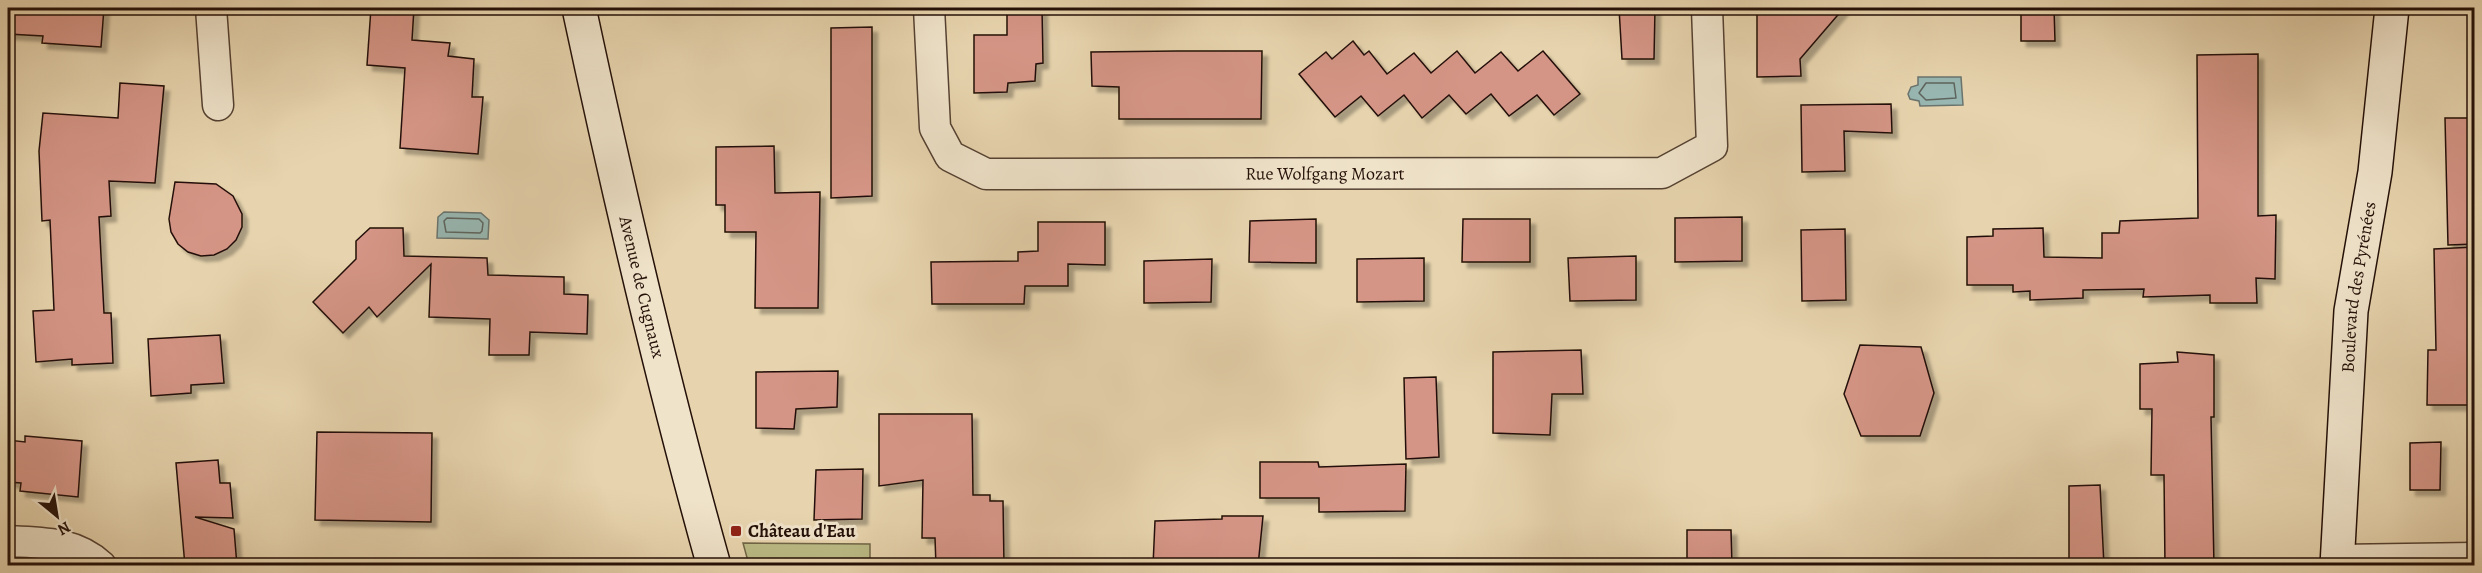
<svg xmlns="http://www.w3.org/2000/svg" width="2482" height="573" viewBox="0 0 2482 573" font-family="Alegreya,serif">
<style>
.green{fill:#bbbb86;stroke:#706647;stroke-width:1.5}
.water{fill:#98b7b2;stroke:#6a746e;stroke-width:1.5}
.lines{fill:none;stroke-linecap:round;stroke-linejoin:round}
.shore{stroke:#5e645d;stroke-width:1.5}
.building{fill:#d59586;stroke:#241008;stroke-width:1.5;filter:url(#shadow)}
.street-casing{stroke:#554132;stroke-width:33}
.secondary-casing{stroke:#241008;stroke-width:36}
.street{stroke:#efe3ca;stroke-width:30}
.secondary{stroke:#efe3ca;stroke-width:33}
.poi-dot{fill:#8f2418;stroke:#efe3ca;stroke-width:2}
.labels{text-anchor:middle;stroke-width:6;stroke-linejoin:round;paint-order:stroke}
.street-label{font-size:18px;fill:#241008;stroke:#efe3ca}
.poi-label{font-size:18px;font-weight:bold;fill:#241008;stroke:#efe3ca;text-anchor:start}
</style>
<defs>
<filter id="shadow"><feDropShadow dx="5.5" dy="5.5" stdDeviation="1.5" flood-color="#0004"/></filter>
</defs>
<rect width="100%" height="100%" fill="#e7d4ae"/>
<filter id="stains"><feTurbulence type="fractalNoise" baseFrequency=".00333" numOctaves="4"/><feColorMatrix values="0 0 0 0 .2 0 0 0 0 .09 0 0 0 0 .02 0 0 0 .5 -.17"/></filter>
<radialGradient id="worn" r=".72"><stop offset=".6" stop-color="#630" stop-opacity="0"/><stop offset="1" stop-color="#630" stop-opacity=".3"/></radialGradient>
<polygon class="green" points="743,543 870,544 870,565 749,565"/>
<g class="water">
<polygon points="1918,77 1961,77 1963,105 1920,106 1919,101 1910,99 1908,94 1911,87 1918,85"/>
<polygon points="444,212 481,213 489,220 488,239 437,238 438,217"/>
</g>
<g class="lines">
<g class="shore">
<polygon points="1926,83 1954,83 1956,98 1926,100 1919,93"/>
<polygon points="447,218 479,219 483,223 482,231 480,233 446,232 444,221"/>
</g>
</g>
<g class="building">
<polygon points="8,8 104,8 101,47 42,43 43,36 8,34"/>
<polygon points="371,8 414,8 412,40 450,43 448,56 474,59 472,97 483,97 478,154 400,148 405,68 367,65"/>
<polygon points="1007,8 1042,8 1043,63 1036,64 1035,81 1008,83 1007,92 974,93 974,35 1007,35"/>
<polygon points="1619,8 1655,8 1654,59 1622,59"/>
<polygon points="1757,8 1843,9 1800,59 1801,76 1757,77"/>
<polygon points="2021,8 2054,8 2055,41 2021,41"/>
<polygon points="872,27 872,196 831,198 831,28"/>
<polygon points="1353,41 1364,55 1369,51 1387,74 1414,53 1431,73 1457,51 1475,73 1501,52 1518,71 1543,51 1580,94 1554,115 1537,95 1509,116 1491,94 1466,114 1449,95 1422,118 1404,95 1378,116 1361,96 1335,117 1299,74 1326,52 1332,59"/>
<polygon points="1177,51 1262,51 1261,119 1119,119 1119,87 1092,86 1091,52"/>
<polygon points="2258,54 2258,216 2276,215 2275,279 2256,278 2257,303 2210,303 2210,295 2143,297 2144,289 2083,290 2083,298 2030,300 2030,291 2013,292 2013,285 1967,285 1967,237 1993,236 1993,229 2043,228 2044,257 2102,258 2102,233 2119,233 2120,221 2198,218 2197,55"/>
<polygon points="120,83 164,86 155,183 109,181 111,216 99,217 104,313 111,313 113,363 72,365 72,359 36,362 33,311 54,310 50,220 42,221 39,151 43,113 118,118"/>
<polygon points="1891,104 1892,133 1844,131 1845,171 1802,172 1801,105"/>
<polygon points="2445,118 2475,118 2475,244 2448,245"/>
<polygon points="774,146 775,193 820,192 818,308 755,308 756,232 725,232 725,205 716,205 716,147"/>
<polygon points="175,182 216,184 233,196 242,214 242,227 236,240 227,249 214,255 201,256 188,252 178,244 171,232 169,219"/>
<polygon points="1742,217 1742,261 1675,262 1675,218"/>
<polygon points="1316,219 1316,263 1249,262 1250,221"/>
<polygon points="1463,219 1530,219 1530,262 1462,262"/>
<polygon points="1038,222 1105,222 1105,265 1068,264 1068,286 1025,286 1024,304 932,304 931,262 1018,261 1018,252 1038,251"/>
<polygon points="370,228 403,228 404,256 487,258 488,275 564,277 564,294 588,295 587,334 530,332 529,355 489,355 490,319 429,317 431,264 377,317 369,307 343,333 313,302 356,259 356,241"/>
<polygon points="1845,229 1846,300 1802,301 1801,230"/>
<polygon points="2475,247 2475,405 2427,405 2428,350 2436,350 2434,249"/>
<polygon points="1636,256 1636,300 1570,301 1568,258"/>
<polygon points="1424,258 1424,301 1357,302 1357,259"/>
<polygon points="1212,259 1211,302 1144,303 1144,261"/>
<polygon points="220,335 224,383 191,385 191,393 151,396 148,339"/>
<polygon points="1860,345 1921,347 1934,393 1920,436 1861,436 1844,394"/>
<polygon points="1581,350 1583,394 1552,394 1550,435 1493,433 1493,352"/>
<polygon points="2177,352 2214,355 2214,417 2211,417 2214,566 2165,566 2164,475 2151,475 2152,409 2140,409 2140,364 2178,362"/>
<polygon points="838,371 837,407 796,409 794,429 756,428 756,372"/>
<polygon points="1436,377 1439,457 1406,459 1404,378"/>
<polygon points="879,414 972,414 973,495 990,495 990,501 1003,501 1004,566 936,566 935,538 922,538 923,480 879,486"/>
<polygon points="317,432 432,433 431,522 315,520"/>
<polygon points="25,436 82,441 78,497 20,491 21,483 8,482 8,440 25,442"/>
<polygon points="2441,442 2440,490 2410,490 2410,443"/>
<polygon points="218,460 220,483 230,483 233,518 195,517 234,529 237,566 185,566 176,463"/>
<polygon points="1260,462 1318,462 1319,467 1406,464 1405,511 1319,512 1319,498 1260,498"/>
<polygon points="863,469 862,519 814,520 816,470"/>
<polygon points="2100,485 2104,566 2069,566 2069,486"/>
<polygon points="1222,516 1263,516 1258,566 1153,566 1155,521 1222,519"/>
<polygon points="1687,530 1731,530 1732,566 1687,566"/>
</g>
<g class="lines">
<g class="street-casing">
<g id="street">
<polyline points="211,8 218,105"/>
<path id="s1" d="M 929,8 L 935,128 L 950,156 L 986,174 L 1662,173 L 1712,146 L 1707,8"/>
<path d="M 8,541 C 42,543 74,541 101,566"/>
<polyline points="2338,560 2474,558"/>
</g>
</g>
<g class="secondary-casing">
<g id="secondary">
<path id="s2" d="M 579,8 C 619,195 662,381 714,566"/>
<path id="s3" d="M 2337,566 L 2351,311 L 2375,172 L 2392,8"/>
</g>
</g>
<use href="#street" class="street"/>
<use href="#secondary" class="secondary"/>
</g>
<rect class="poi-dot" x="730" y="525" width="12" height="12" rx="3"/>
<g class="labels">
<g class="street-label">
<text dy="6" stroke="none"><textPath href="#s1" startOffset="531">Rue Wolfgang Mozart</textPath></text>
<text dy="6" stroke="none"><textPath href="#s3" startOffset="280">Boulevard des Pyrénées</textPath></text>
<text dy="6" stroke="none"><textPath href="#s2" startOffset="286">Avenue de Cugnaux</textPath></text>
</g>
<g class="poi-label">
<text x="748" y="537">Château d'Eau</text>
</g>
</g>
<rect width="2482" height="573" fill="none" stroke="#e7d4ae" stroke-width="30"/>
<rect x="9" y="9" width="2464" height="555" fill="none" stroke="#241008" stroke-width="3"/>
<rect x="15" y="15" width="2452" height="543" fill="none" stroke="#241008" stroke-width="1.5"/>
<g transform="translate(57 516) rotate(150)" stroke="#efe3ca" stroke-width="4.5" paint-order="stroke">
<path d="M0-4.5L10 22L0 15L-10 22Z" fill="#241008"/>
<text y="-9" font-size="16" font-weight="bold" text-anchor="middle" fill="#241008">N</text>
</g>
<rect width="100%" height="100%" filter="url(#stains)"/>
<rect width="100%" height="100%" fill="url(#worn)"/>
</svg>
